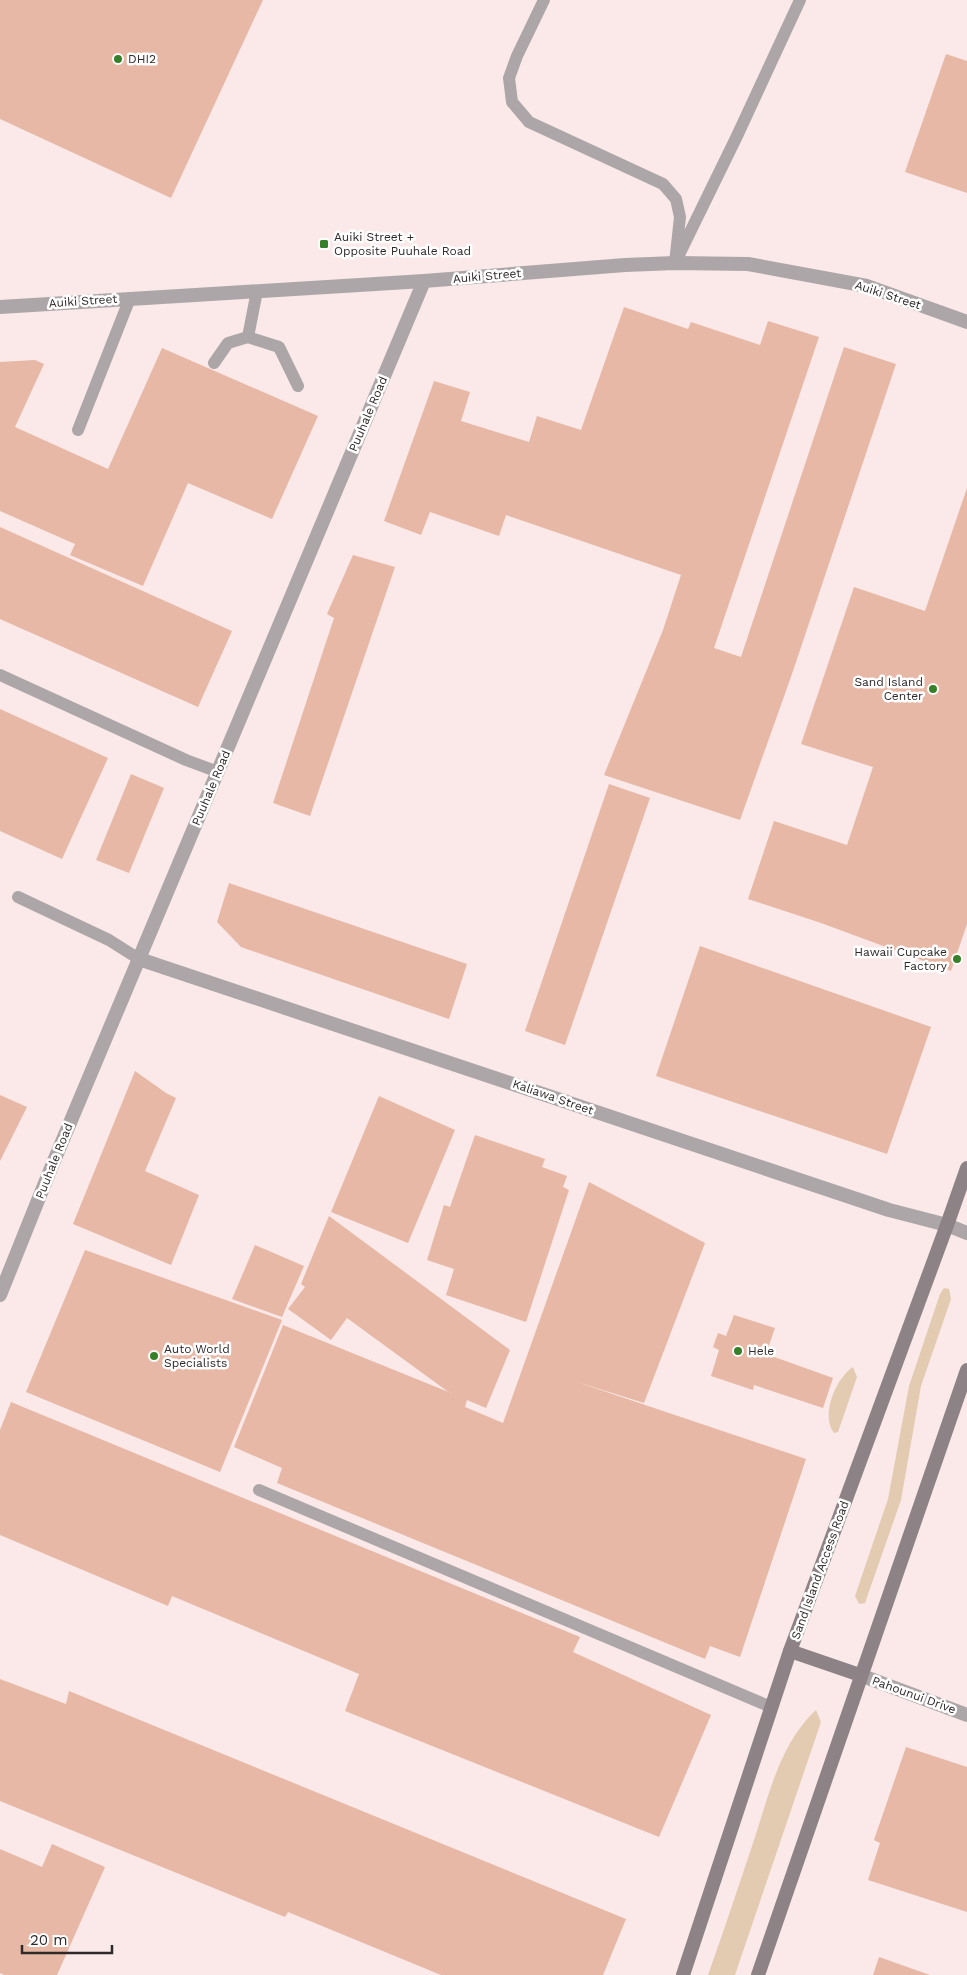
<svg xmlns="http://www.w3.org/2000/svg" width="967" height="1975" viewBox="0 0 967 1975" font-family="'Work Sans',sans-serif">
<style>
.green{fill:#e3cbb2}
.building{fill:#e7b8a5}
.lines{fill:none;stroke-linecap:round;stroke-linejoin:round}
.service{stroke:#ada6a8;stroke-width:12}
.minor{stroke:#ada6a8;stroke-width:14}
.tertiary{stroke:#ada6a8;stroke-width:14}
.secondary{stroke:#8d8386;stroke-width:14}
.poi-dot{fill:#358028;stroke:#fff;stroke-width:2}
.labels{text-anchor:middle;stroke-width:5;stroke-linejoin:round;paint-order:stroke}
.poi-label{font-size:12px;fill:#2f2929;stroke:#fff;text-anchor:start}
.street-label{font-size:12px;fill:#2f2929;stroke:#fff}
</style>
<rect width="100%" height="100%" fill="#fae9e8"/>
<g class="green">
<polygon points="944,1288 949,1289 951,1299 921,1386 901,1500 865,1603 859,1604 855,1596 888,1499 909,1386 940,1294"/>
<path d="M 853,1367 L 857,1377 L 838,1432 L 834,1433 C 820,1415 836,1378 853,1367 Z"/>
<path d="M 816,1710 L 821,1722 L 735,1975 L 708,1975 C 724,1930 739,1885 754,1840 C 769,1795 780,1743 816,1710 Z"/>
</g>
<g class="building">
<polygon points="0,0 263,0 171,198 0,119"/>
<polygon points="946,54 967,61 967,193 905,172"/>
<polygon points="624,307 688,329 691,322 760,345 768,321 819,337 714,648 741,657 844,347 896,364 792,674 740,820 604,775 663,630 681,575 506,515 499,536 430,512 421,535 384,521 434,381 470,392 461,421 529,442 537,416 581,430"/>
<polygon points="162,348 318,416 272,519 188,483 143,586 70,555 75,544 0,511 0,362 35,360 44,364 15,427 108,469"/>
<polygon points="967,488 967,924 951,971 821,923 748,899 774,821 847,845 873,767 801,744 854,587 925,611"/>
<polygon points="0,527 232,631 198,707 0,619"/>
<polygon points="353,555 395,567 310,816 273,803 334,618 327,614"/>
<polygon points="0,709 108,758 62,859 0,831"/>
<polygon points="131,774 164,788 129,873 96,860"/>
<polygon points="609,784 650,798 565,1045 525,1031"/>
<polygon points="229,883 467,964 449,1019 241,947 217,922"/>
<polygon points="700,946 931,1027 887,1154 656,1076"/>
<polygon points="135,1071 166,1093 176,1098 145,1171 199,1195 171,1265 73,1224"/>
<polygon points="0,1095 27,1107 0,1161"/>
<polygon points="379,1096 455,1130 408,1243 331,1212"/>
<polygon points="475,1135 545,1159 542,1167 567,1176 563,1187 569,1190 526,1322 446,1295 454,1269 427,1260 444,1205 450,1207"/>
<polygon points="589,1182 705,1243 644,1403 574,1381 806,1459 740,1657 710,1646 705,1659 277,1483 282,1468 234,1447 283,1325 456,1395 447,1391 347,1318 331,1340 288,1309 305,1287 301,1284 329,1216 510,1350 486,1408 467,1400 465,1407 503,1423"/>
<polygon points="255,1245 304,1266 282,1317 232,1299"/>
<polygon points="85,1250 282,1320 220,1472 26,1392"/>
<polygon points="734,1315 775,1328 766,1354 833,1378 823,1408 754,1385 753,1390 711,1376 719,1350 713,1347 718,1333 726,1336"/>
<polygon points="11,1402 580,1637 573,1652 711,1715 659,1837 345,1711 359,1674 172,1596 168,1606 0,1535 0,1430"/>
<polygon points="0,1679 66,1704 69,1691 626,1919 603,1975 441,1975 288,1912 285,1917 0,1801"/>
<polygon points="906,1747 967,1767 967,1912 868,1880 880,1843 874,1840"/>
<polygon points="52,1844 105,1867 57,1975 4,1975 0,1973 0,1849 42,1867"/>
<polygon points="879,1957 930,1975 873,1975"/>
</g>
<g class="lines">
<g class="service">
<polyline points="544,0 517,56 509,78 512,102 529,122 663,184 676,199 680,217 675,263 737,136 800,0"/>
<polyline points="257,291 248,337 279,347 298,386"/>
<polyline points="214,363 228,343 248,337"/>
<polyline points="78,430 130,298"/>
<polyline points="0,675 186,760 218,772"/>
<polyline points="18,897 109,940 139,959"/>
<polyline points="259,1490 771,1707"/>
</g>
<g class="minor">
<polyline points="139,959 889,1210 947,1225 967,1233"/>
<polyline points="860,1675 967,1715"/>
</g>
<g class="tertiary">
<polyline points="0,307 424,281 625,265 675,263 748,264 867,286 967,322"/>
<polyline points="0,1295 51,1168 424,281"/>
</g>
<g class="secondary">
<polyline points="790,1651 860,1675"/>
<polyline points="683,1975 790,1651 947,1225 967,1168"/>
<polyline points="758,1975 967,1370"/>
</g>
</g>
<g class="poi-dot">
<circle cx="118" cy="59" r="5"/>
<rect x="319" y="239" width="10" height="10" rx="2.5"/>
<circle cx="933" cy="689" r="5"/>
<circle cx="957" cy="959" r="5"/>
<circle cx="738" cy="1351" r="5"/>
<circle cx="154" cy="1356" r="5"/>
</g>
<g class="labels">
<g class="poi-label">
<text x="128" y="63">DHI2</text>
<text x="334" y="241">Auiki Street +<tspan x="334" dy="14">Opposite Puuhale Road</tspan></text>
<text x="923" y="686" text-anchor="end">Sand Island<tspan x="923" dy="14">Center</tspan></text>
<text x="947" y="956" text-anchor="end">Hawaii Cupcake<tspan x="947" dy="14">Factory</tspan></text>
<text x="164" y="1353">Auto World<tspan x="164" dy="14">Specialists</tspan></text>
<text x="748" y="1355">Hele</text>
</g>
<g class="street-label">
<text transform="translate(487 276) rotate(-5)" y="4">Auiki Street</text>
<text transform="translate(888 295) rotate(18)" y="4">Auiki Street</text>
<text transform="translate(83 301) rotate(-4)" y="4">Auiki Street</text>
<text transform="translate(368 414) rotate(-67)" y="4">Puuhale Road</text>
<text transform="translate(211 788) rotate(-67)" y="4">Puuhale Road</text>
<text transform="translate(553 1097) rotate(19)" y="4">Kaliawa Street</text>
<text transform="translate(54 1161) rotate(-68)" y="4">Puuhale Road</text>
<text transform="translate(820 1570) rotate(-70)" y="4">Sand Island Access Road</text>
<text transform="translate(914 1695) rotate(20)" y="4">Pahounui Drive</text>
</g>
</g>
<path d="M22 1945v8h90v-8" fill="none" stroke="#2f2929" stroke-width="2.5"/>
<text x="30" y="1945" font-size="15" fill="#2f2929" stroke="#ffffff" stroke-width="4" paint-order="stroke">20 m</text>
</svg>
